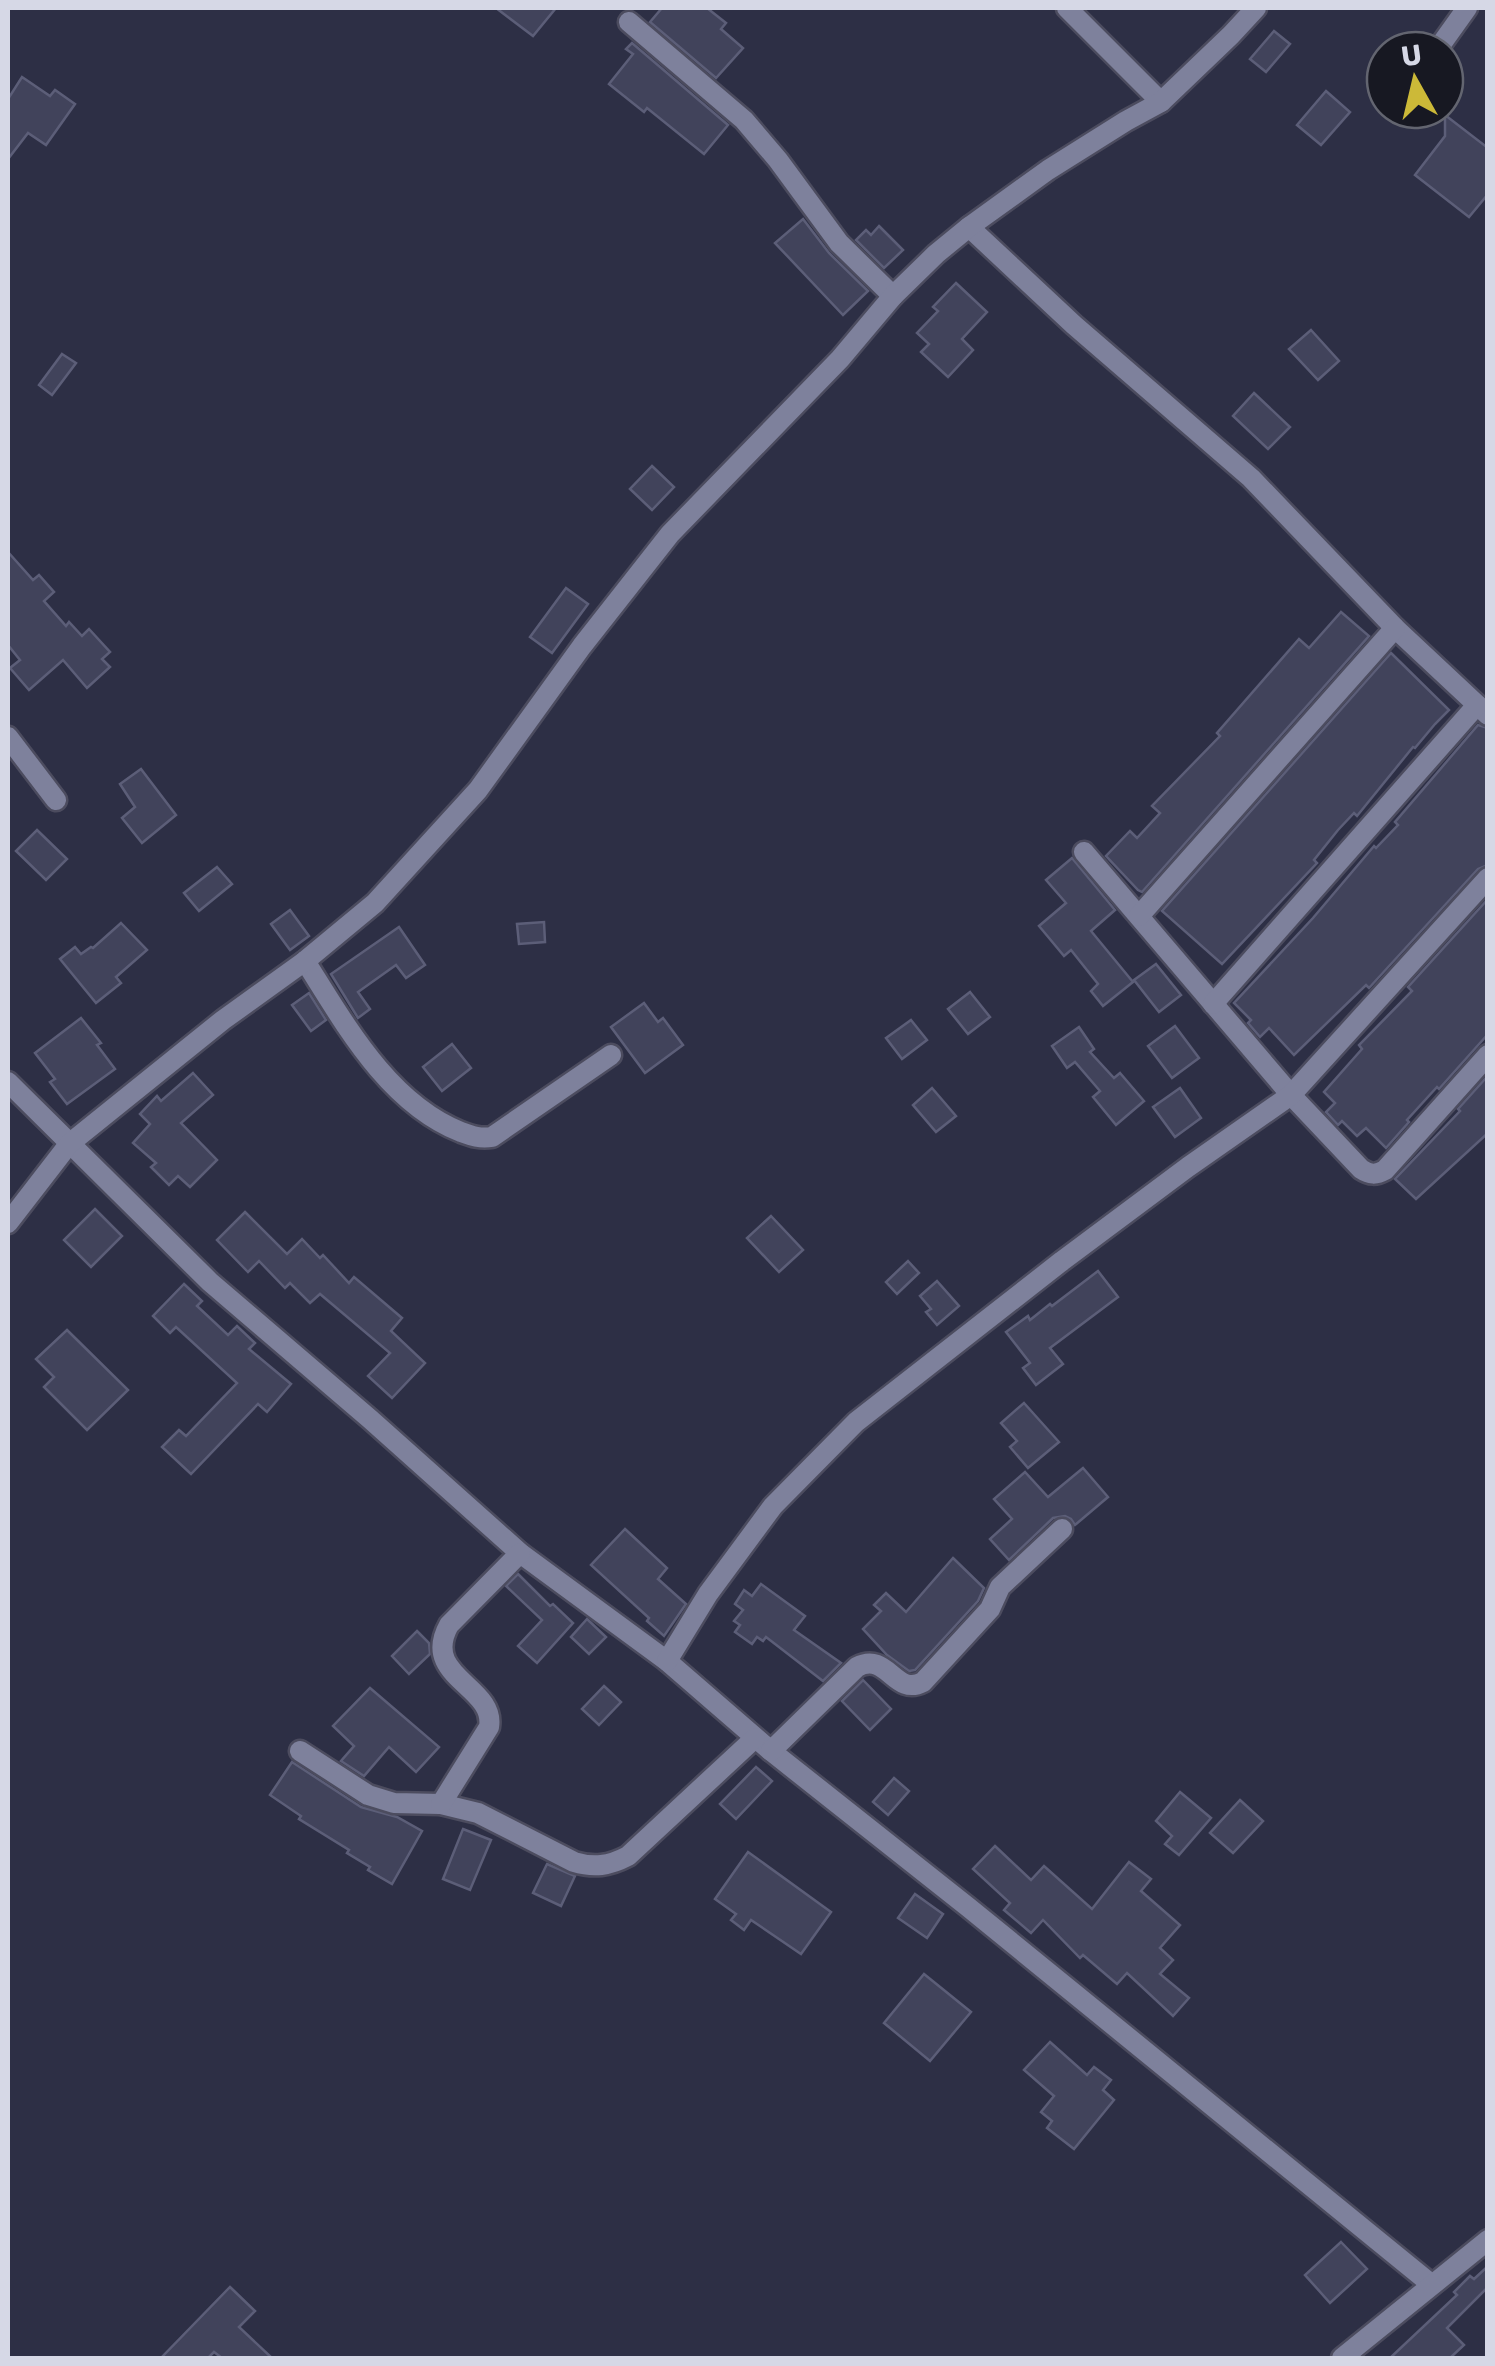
<svg xmlns="http://www.w3.org/2000/svg" width="1495" height="2366" viewBox="0 0 1495 2366" font-family="Rubik,sans-serif">
<style>
.building{fill:#41435b;stroke:#5c5e78;stroke-width:2.5}
.lines{fill:none;stroke-linecap:round;stroke-linejoin:round}
.street-casing{stroke:#4c4c5f;stroke-width:25}
.street{stroke:#7e819c;stroke-width:20}
</style>
<rect width="100%" height="100%" fill="#2d2f45"/>
<g class="building">
<polygon points="496,8 556,8 533,36"/>
<polygon points="662,8 707,8 726,23 721,29 743,48 716,78 650,22"/>
<polygon points="1274,31 1290,44 1266,72 1250,59"/>
<polygon points="632,43 728,125 704,154 647,108 644,112 609,84 633,54 626,49"/>
<polygon points="22,77 50,96 55,90 75,104 46,145 28,133 8,159 8,99"/>
<polygon points="1326,91 1350,112 1321,145 1297,125"/>
<polygon points="1445,115 1488,148 1488,194 1469,217 1415,175 1445,136"/>
<polygon points="803,219 829,253 868,291 843,315 775,243"/>
<polygon points="879,226 903,250 884,268 856,240 866,230 871,235"/>
<polygon points="956,283 987,312 962,339 973,350 948,377 921,352 929,344 917,333 938,311 933,307"/>
<polygon points="1311,330 1339,361 1318,380 1289,349"/>
<polygon points="62,354 76,363 52,395 39,385"/>
<polygon points="1254,393 1290,427 1268,449 1233,416"/>
<polygon points="652,466 674,487 652,510 630,489"/>
<polygon points="8,552 33,580 39,575 54,592 44,601 66,626 69,622 82,636 89,629 110,652 102,659 110,667 87,688 63,660 29,690 10,668 20,660 8,645"/>
<polygon points="566,588 588,604 552,653 530,637"/>
<polygon points="1341,612 1369,636 1142,892 1138,890 1106,856 1130,831 1137,838 1160,813 1152,806 1220,736 1217,733 1299,639 1309,648"/>
<polygon points="1391,653 1449,710 1435,724 1415,748 1413,747 1357,816 1354,813 1338,830 1314,860 1317,863 1222,964 1162,911"/>
<polygon points="1478,725 1488,728 1488,865 1478,869 1369,988 1366,985 1294,1055 1269,1028 1260,1037 1248,1023 1251,1020 1234,1003 1313,918 1374,846 1376,848 1398,825 1395,822"/>
<polygon points="141,769 176,815 142,843 122,818 135,807 120,784"/>
<polygon points="37,830 67,859 46,880 16,851"/>
<polygon points="1072,858 1115,910 1091,931 1133,982 1103,1006 1091,991 1098,984 1071,950 1064,956 1039,926 1066,903 1046,880"/>
<polygon points="217,867 232,884 199,911 184,893"/>
<polygon points="1488,899 1488,1034 1439,1089 1437,1087 1407,1120 1409,1122 1386,1148 1366,1128 1357,1136 1342,1121 1338,1125 1326,1112 1335,1103 1324,1092 1362,1049 1359,1045 1412,991 1408,987"/>
<polygon points="290,910 309,936 290,950 271,924"/>
<polygon points="544,922 545,942 519,944 517,924"/>
<polygon points="121,923 147,950 116,977 121,983 96,1003 60,959 75,947 81,954 91,947 93,948"/>
<polygon points="399,927 425,965 406,978 396,965 358,992 370,1009 358,1018 331,974"/>
<polygon points="1156,964 1181,995 1159,1012 1134,980"/>
<polygon points="970,992 990,1017 968,1034 948,1009"/>
<polygon points="309,993 326,1020 311,1031 292,1005"/>
<polygon points="644,1003 658,1022 663,1018 683,1045 645,1073 611,1027"/>
<polygon points="81,1018 101,1043 97,1045 115,1069 67,1104 50,1082 55,1079 35,1053"/>
<polygon points="911,1020 927,1040 902,1059 886,1038"/>
<polygon points="1175,1026 1199,1058 1172,1078 1148,1046"/>
<polygon points="1079,1027 1094,1049 1090,1052 1114,1078 1120,1073 1144,1101 1116,1125 1093,1097 1100,1091 1075,1062 1067,1068 1052,1046"/>
<polygon points="452,1044 471,1068 442,1091 423,1067"/>
<polygon points="193,1073 213,1095 181,1123 217,1160 190,1187 178,1176 169,1185 151,1167 156,1163 133,1143 150,1124 140,1114 157,1096 161,1101"/>
<polygon points="1485,1079 1488,1081 1488,1133 1416,1199 1395,1179 1460,1111 1458,1109"/>
<polygon points="932,1088 956,1116 936,1132 913,1105"/>
<polygon points="1180,1088 1201,1118 1175,1137 1153,1107"/>
<polygon points="95,1209 122,1236 91,1267 64,1240"/>
<polygon points="245,1212 287,1254 302,1239 320,1258 323,1255 349,1283 354,1277 402,1318 391,1331 425,1363 392,1398 368,1376 390,1353 320,1294 310,1303 290,1283 285,1288 259,1261 248,1272 217,1240"/>
<polygon points="771,1216 803,1250 779,1272 747,1238"/>
<polygon points="908,1261 919,1273 897,1294 886,1282"/>
<polygon points="1098,1271 1118,1297 1050,1348 1063,1364 1036,1385 1023,1368 1030,1363 1006,1332 1028,1316 1030,1320 1050,1304 1052,1306"/>
<polygon points="937,1281 959,1306 937,1325 926,1312 931,1309 920,1296"/>
<polygon points="184,1284 202,1301 197,1306 228,1335 237,1326 255,1343 249,1349 291,1384 267,1412 258,1404 191,1474 162,1447 179,1430 186,1436 237,1383 176,1327 170,1333 153,1316"/>
<polygon points="67,1330 128,1390 87,1430 44,1387 54,1377 36,1359"/>
<polygon points="1024,1403 1059,1442 1028,1468 1010,1447 1017,1441 1001,1423"/>
<polygon points="1083,1468 1108,1497 1075,1525 1071,1519 1065,1516 1053,1518 1009,1560 990,1539 1012,1519 994,1499 1025,1472 1048,1497"/>
<polygon points="625,1529 667,1568 658,1579 686,1604 664,1636 647,1621 649,1618 591,1565"/>
<polygon points="953,1558 984,1588 978,1601 915,1670 909,1671 887,1655 863,1629 881,1611 874,1605 886,1593 906,1612"/>
<polygon points="518,1574 550,1606 553,1604 573,1623 537,1663 518,1646 542,1620 506,1586"/>
<polygon points="761,1584 805,1616 794,1630 841,1663 823,1681 766,1637 763,1641 757,1637 752,1644 735,1632 740,1625 734,1621 743,1610 735,1604 744,1590 752,1596"/>
<polygon points="587,1619 606,1637 589,1654 571,1637"/>
<polygon points="417,1631 429,1643 430,1654 409,1674 392,1656"/>
<polygon points="863,1680 891,1709 870,1730 842,1701"/>
<polygon points="604,1686 621,1702 599,1725 582,1709"/>
<polygon points="370,1688 439,1747 416,1772 389,1747 364,1776 341,1761 354,1746 333,1726"/>
<polygon points="292,1762 361,1807 397,1817 422,1831 392,1884 368,1870 370,1867 347,1853 349,1850 299,1819 301,1816 270,1795"/>
<polygon points="756,1767 772,1781 736,1819 720,1804"/>
<polygon points="894,1778 909,1791 888,1815 873,1802"/>
<polygon points="1180,1792 1211,1818 1179,1855 1165,1844 1172,1836 1156,1821"/>
<polygon points="1240,1800 1263,1821 1233,1853 1210,1833"/>
<polygon points="463,1829 491,1840 470,1890 443,1879"/>
<polygon points="995,1846 1031,1880 1044,1866 1092,1909 1129,1862 1151,1879 1141,1891 1180,1925 1160,1948 1173,1960 1160,1974 1189,1998 1173,2016 1127,1973 1117,1984 1083,1955 1080,1958 1043,1920 1031,1933 1004,1910 1010,1903 973,1869"/>
<polygon points="748,1852 831,1912 801,1954 751,1920 744,1930 731,1920 736,1914 715,1899"/>
<polygon points="547,1864 575,1876 561,1906 533,1893"/>
<polygon points="915,1894 943,1914 927,1938 898,1918"/>
<polygon points="924,1974 971,2012 930,2061 884,2023"/>
<polygon points="1050,2042 1087,2075 1094,2067 1111,2080 1103,2090 1114,2100 1074,2149 1047,2128 1052,2121 1041,2112 1054,2096 1024,2070"/>
<polygon points="1341,2242 1367,2269 1330,2303 1305,2275"/>
<polygon points="1488,2266 1488,2287 1447,2328 1464,2345 1450,2358 1390,2358 1457,2295 1454,2292 1470,2276 1474,2279"/>
<polygon points="230,2287 255,2311 239,2327 272,2358 222,2358 214,2352 208,2358 161,2358"/>
</g>
<g class="lines">
<g class="street-casing">
<g id="street">
<polyline points="1067,8 1161,102"/>
<polyline points="629,22 744,120 778,160 839,243 893,296"/>
<polyline points="1437,50 1467,8"/>
<polyline points="1416,110 1417,114"/>
<polyline points="969,227 1074,325 1251,478 1395,628 1488,715"/>
<polyline points="8,737 56,800"/>
<path d="M 1084,852 L 1291,1095 L 1361,1169 C 1370,1175 1376,1175 1385,1170 L 1488,1055"/>
<polyline points="1139,916 1395,628"/>
<path d="M 305,961 C 345,1024 388,1103 461,1132 C 472,1136 480,1139 492,1137 L 611,1055"/>
<polyline points="1213,1004 1477,705"/>
<polyline points="8,1082 210,1282 370,1419 520,1553 667,1661 771,1751 968,1907 1431,2284"/>
<polyline points="8,1223 69,1144 223,1020 305,961 375,903 478,790 582,646 670,534 840,359 893,296 936,254 969,227 1048,170 1126,121 1161,102 1231,35 1256,8"/>
<polyline points="667,1661 708,1594 773,1506 856,1422 1062,1261 1188,1167 1291,1095 1488,878"/>
<path d="M 300,1751 L 368,1795 L 394,1803 L 441,1804 L 478,1813 L 574,1862 C 594,1868 609,1866 628,1856 L 755,1738"/>
<path d="M 771,1751 L 857,1667 C 888,1651 894,1697 923,1682 L 990,1609 L 1000,1587 L 1062,1529"/>
<path d="M 441,1804 L 489,1727 C 496,1686 420,1677 449,1625 L 520,1553"/>
<polyline points="1342,2358 1488,2240"/>
</g>
</g>
<use href="#street" class="street"/>
</g>
<rect width="1495" height="2366" fill="none" stroke="#d6d8e6" stroke-width="20"/>
<g transform="translate(1415 80) rotate(352)"><circle r="48" fill="#171822" stroke="#636570" stroke-width="2.5"/>
<path d="M0-8L18 38L0 25L-18 38Z" fill="#ccb938"/>
<text y="-15" font-size="28" font-weight="bold" text-anchor="middle" fill="#d6d8e6">U</text>
</g>
</svg>
